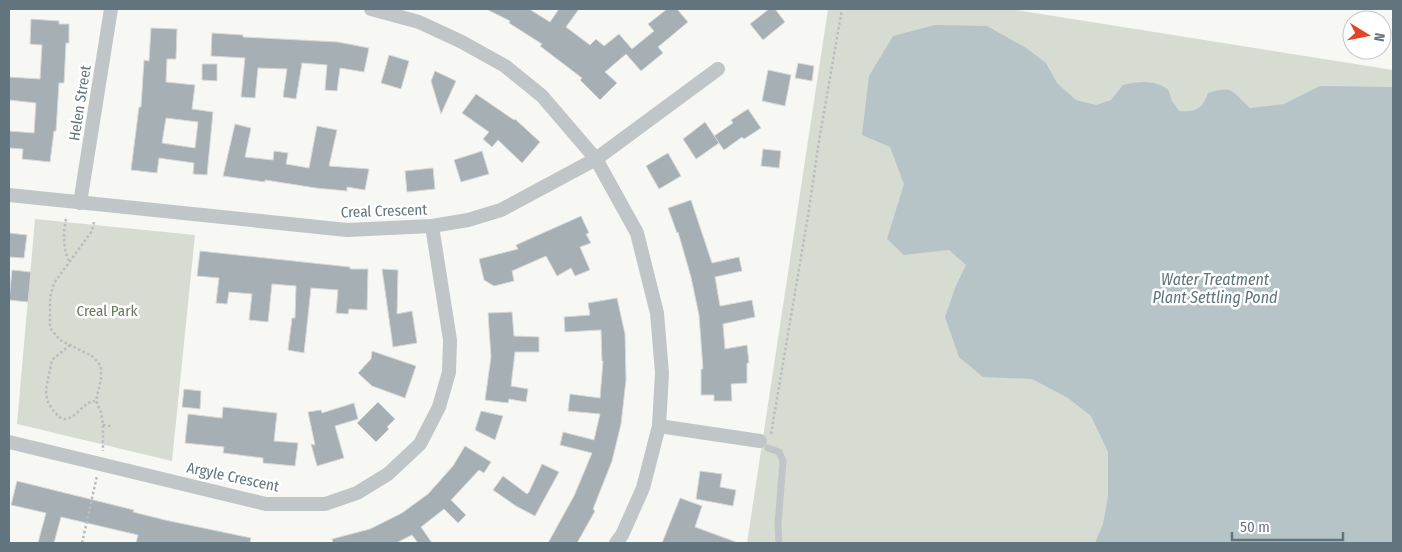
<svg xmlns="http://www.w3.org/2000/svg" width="1402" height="552" viewBox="0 0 1402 552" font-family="'Fira Sans Condensed',sans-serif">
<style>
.green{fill:#d7dcd3}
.water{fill:#b6c4c7}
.building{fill:#a5afb4;stroke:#d9d9d7;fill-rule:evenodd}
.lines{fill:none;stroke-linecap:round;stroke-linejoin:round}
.path{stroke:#b8bcbf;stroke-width:2.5;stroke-dasharray:2.5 2.5;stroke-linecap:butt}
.lane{stroke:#c0c5c8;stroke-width:7}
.street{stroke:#c0c5c8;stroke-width:14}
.labels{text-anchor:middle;stroke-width:5;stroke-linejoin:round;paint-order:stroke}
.street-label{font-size:15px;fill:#62757f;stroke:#fff}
.park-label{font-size:15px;fill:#677861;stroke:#fff}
.water-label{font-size:16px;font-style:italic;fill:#5d757a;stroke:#fff}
</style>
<rect width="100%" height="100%" fill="#f7f7f4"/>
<g class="green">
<polygon points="828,9 1009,9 1393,70 1393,543 747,543"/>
<polygon points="35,219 195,235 172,461 17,424"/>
</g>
<path class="water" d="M 935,25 L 987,26 L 1026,48 L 1046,63 L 1057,83 L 1076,100 L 1096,105 L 1111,100 L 1123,85 C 1141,81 1152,80 1168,89 L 1172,101 L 1179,111 C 1195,112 1202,110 1208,93 C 1234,85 1231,91 1250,108 L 1284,104 L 1320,86 L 1393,87 L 1393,543 L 1095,543 L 1103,524 L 1108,496 L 1108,452 L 1091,416 L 1068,398 L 1032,379 L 983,377 L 959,357 L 945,317 L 955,288 L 966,265 L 949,250 L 904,255 L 887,239 L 904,184 L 890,147 L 862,135 L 869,76 L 893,36 Z"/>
<g class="building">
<polygon points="486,9 529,9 550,22 559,9 579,9 566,27 590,45 596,39 604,46 619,34 632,49 654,31 648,24 667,9 677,9 688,22 658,47 663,53 641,71 626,54 605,72 617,83 600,100 580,80 582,78 540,46 542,44 509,23 510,21"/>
<polygon points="769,9 775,9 785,22 763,40 750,24"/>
<polygon points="31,19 59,21 59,24 69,24 69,43 66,43 64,83 59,83 56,131 54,131 50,162 22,159 23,149 9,148 9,131 34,133 36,103 9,100 9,77 40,79 42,45 30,44"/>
<path d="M 151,28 L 177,29 L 176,59 L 167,59 L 166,82 L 195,85 L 192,109 L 213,112 L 207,175 L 193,174 L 194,163 L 159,158 L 157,173 L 131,170 L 139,107 L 141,107 L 144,60 L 149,61 ZM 166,118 L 198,122 L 195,148 L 162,143 Z"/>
<polygon points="212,33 243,35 243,37 338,42 369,48 364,72 340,68 337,91 325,90 327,65 302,63 296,99 283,97 287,69 258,68 255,98 241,97 245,58 211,56"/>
<polygon points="389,55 409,61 401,89 381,83"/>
<polygon points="798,63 814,66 812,81 795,78"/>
<polygon points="202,64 217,64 217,81 202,80"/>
<polygon points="768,70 791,75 785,106 762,101"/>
<polygon points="435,71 456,81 441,114 431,81"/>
<polygon points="476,94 514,120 515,119 540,142 522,163 498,140 492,147 483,139 489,132 462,113"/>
<polygon points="748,109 761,128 744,139 742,137 724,150 714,136 733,123 731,120"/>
<polygon points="705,122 719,143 696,159 683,139"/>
<polygon points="235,124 251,128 245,157 273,160 274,151 288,153 286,164 309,168 317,126 337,130 329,166 369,169 365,190 347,187 347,191 316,188 265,180 265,182 223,176"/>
<polygon points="763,149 781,151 779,168 761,166"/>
<polygon points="482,151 489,174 461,182 454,160"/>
<polygon points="668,153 681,176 659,189 646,166"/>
<polygon points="433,168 435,189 407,192 405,171"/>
<polygon points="691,200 712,263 739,257 742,271 715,277 720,306 752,300 755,317 723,324 725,349 747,345 749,363 747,363 747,383 731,384 732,401 714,401 714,395 701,395 701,369 703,369 699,315 691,277 678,232 677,233 668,208"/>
<polygon points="581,216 589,233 586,234 591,243 580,247 590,270 575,276 571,268 557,276 546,256 512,271 514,281 494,286 484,280 479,259 518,249 516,245"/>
<polygon points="9,233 27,235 24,258 9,257"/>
<polygon points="200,251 350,267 350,269 368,269 367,310 349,309 348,314 336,313 338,290 311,288 304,353 288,350 292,318 295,318 296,286 272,284 268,322 249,320 252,294 229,292 227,304 216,303 219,278 197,276"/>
<polygon points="382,269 398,270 397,314 412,311 417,343 393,347"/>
<polygon points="12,270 31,272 28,302 9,300"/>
<polygon points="617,298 625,334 626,380 621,424 612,461 593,509 595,511 577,543 548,543 574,496 592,453 560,445 563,432 594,440 600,414 568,411 570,394 600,398 603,361 602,361 601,330 565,332 564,317 590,315 588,303"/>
<polygon points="512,312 514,336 539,337 539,352 515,352 511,386 528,389 526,402 509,399 508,403 485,400 491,357 488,313"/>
<polygon points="372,351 416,366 405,398 372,386 358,373 371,359"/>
<polygon points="184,389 201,391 200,409 182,407"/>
<polygon points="378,402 395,419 387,427 389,429 376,442 357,423"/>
<polygon points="354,403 358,419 335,426 344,458 317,466 311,444 315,445 308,412 321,410 322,413"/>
<polygon points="223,407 277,413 274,441 298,443 295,466 263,463 263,458 223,453 224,447 185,443 188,414 222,418"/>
<polygon points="481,411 503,416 495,440 475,430"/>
<polygon points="465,446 491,462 484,473 479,470 451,500 466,515 458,523 444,509 421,527 432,543 418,543 412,535 396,543 333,543 332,539 370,529 402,513 428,494 453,466"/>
<polygon points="542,464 559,472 535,516 516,506 493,490 503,476 527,494 529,492"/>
<polygon points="700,471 722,474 720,487 736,490 733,506 696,499"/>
<polygon points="17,481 134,510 133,512 165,520 251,538 250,543 136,543 138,535 61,517 54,543 38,543 46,513 11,505"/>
<polygon points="680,498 702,506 695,527 736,542 735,543 662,543"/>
</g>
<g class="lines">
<g class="path">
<path d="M 66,219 C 63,233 63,248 69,261"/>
<polyline points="94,222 92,231 54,283 50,297 50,328 60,340 92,356 101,366 101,379 96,401 101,412 103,425 103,451"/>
<path d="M 70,345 L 52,360 L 46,389 L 47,400 L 52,409 L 59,417 L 64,419 C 78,418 82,402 95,401"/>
<polyline points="103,425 111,426"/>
<polyline points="771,434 808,216 819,141 842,9"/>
<polyline points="82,543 97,476"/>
</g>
<polyline class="lane" points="768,448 779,452 783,461 778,525 779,543"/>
<g class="street">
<polyline points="371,9 419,22 462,42 505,66 542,96 596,159 637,233 657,313 662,373 659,426 643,488 622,535 616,543"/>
<polyline points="9,195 347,230 432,226 468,220 501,210 596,159 718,69"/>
<polyline points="80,203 111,9"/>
<polyline points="659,426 760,441"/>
<polyline points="9,442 266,504 325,504 357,493 388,474 420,444 439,407 449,372 450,340 432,226"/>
</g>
</g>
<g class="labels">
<g class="street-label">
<text transform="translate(80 103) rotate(-81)" y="5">Helen Street</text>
<text transform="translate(384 211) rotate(-2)" y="5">Creal Crescent</text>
<text transform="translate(233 477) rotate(12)" y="5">Argyle Crescent</text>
</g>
<g class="park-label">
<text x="107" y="316">Creal Park</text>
</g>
<g class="water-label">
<text x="1215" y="285">Water Treatment<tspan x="1215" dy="18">Plant Settling Pond</tspan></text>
</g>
</g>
<rect width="1402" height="552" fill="none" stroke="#62757f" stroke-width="20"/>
<g transform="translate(1367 35) rotate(100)"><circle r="24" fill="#ffffff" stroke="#c0c8cc"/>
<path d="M0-4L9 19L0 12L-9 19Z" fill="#e34528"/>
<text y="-8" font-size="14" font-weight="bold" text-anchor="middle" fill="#62757f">N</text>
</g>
<path d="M1232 532v8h111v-8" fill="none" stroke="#62757f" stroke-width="2.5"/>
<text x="1240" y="532" font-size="15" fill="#62757f" stroke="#ffffff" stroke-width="4" paint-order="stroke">50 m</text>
</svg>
